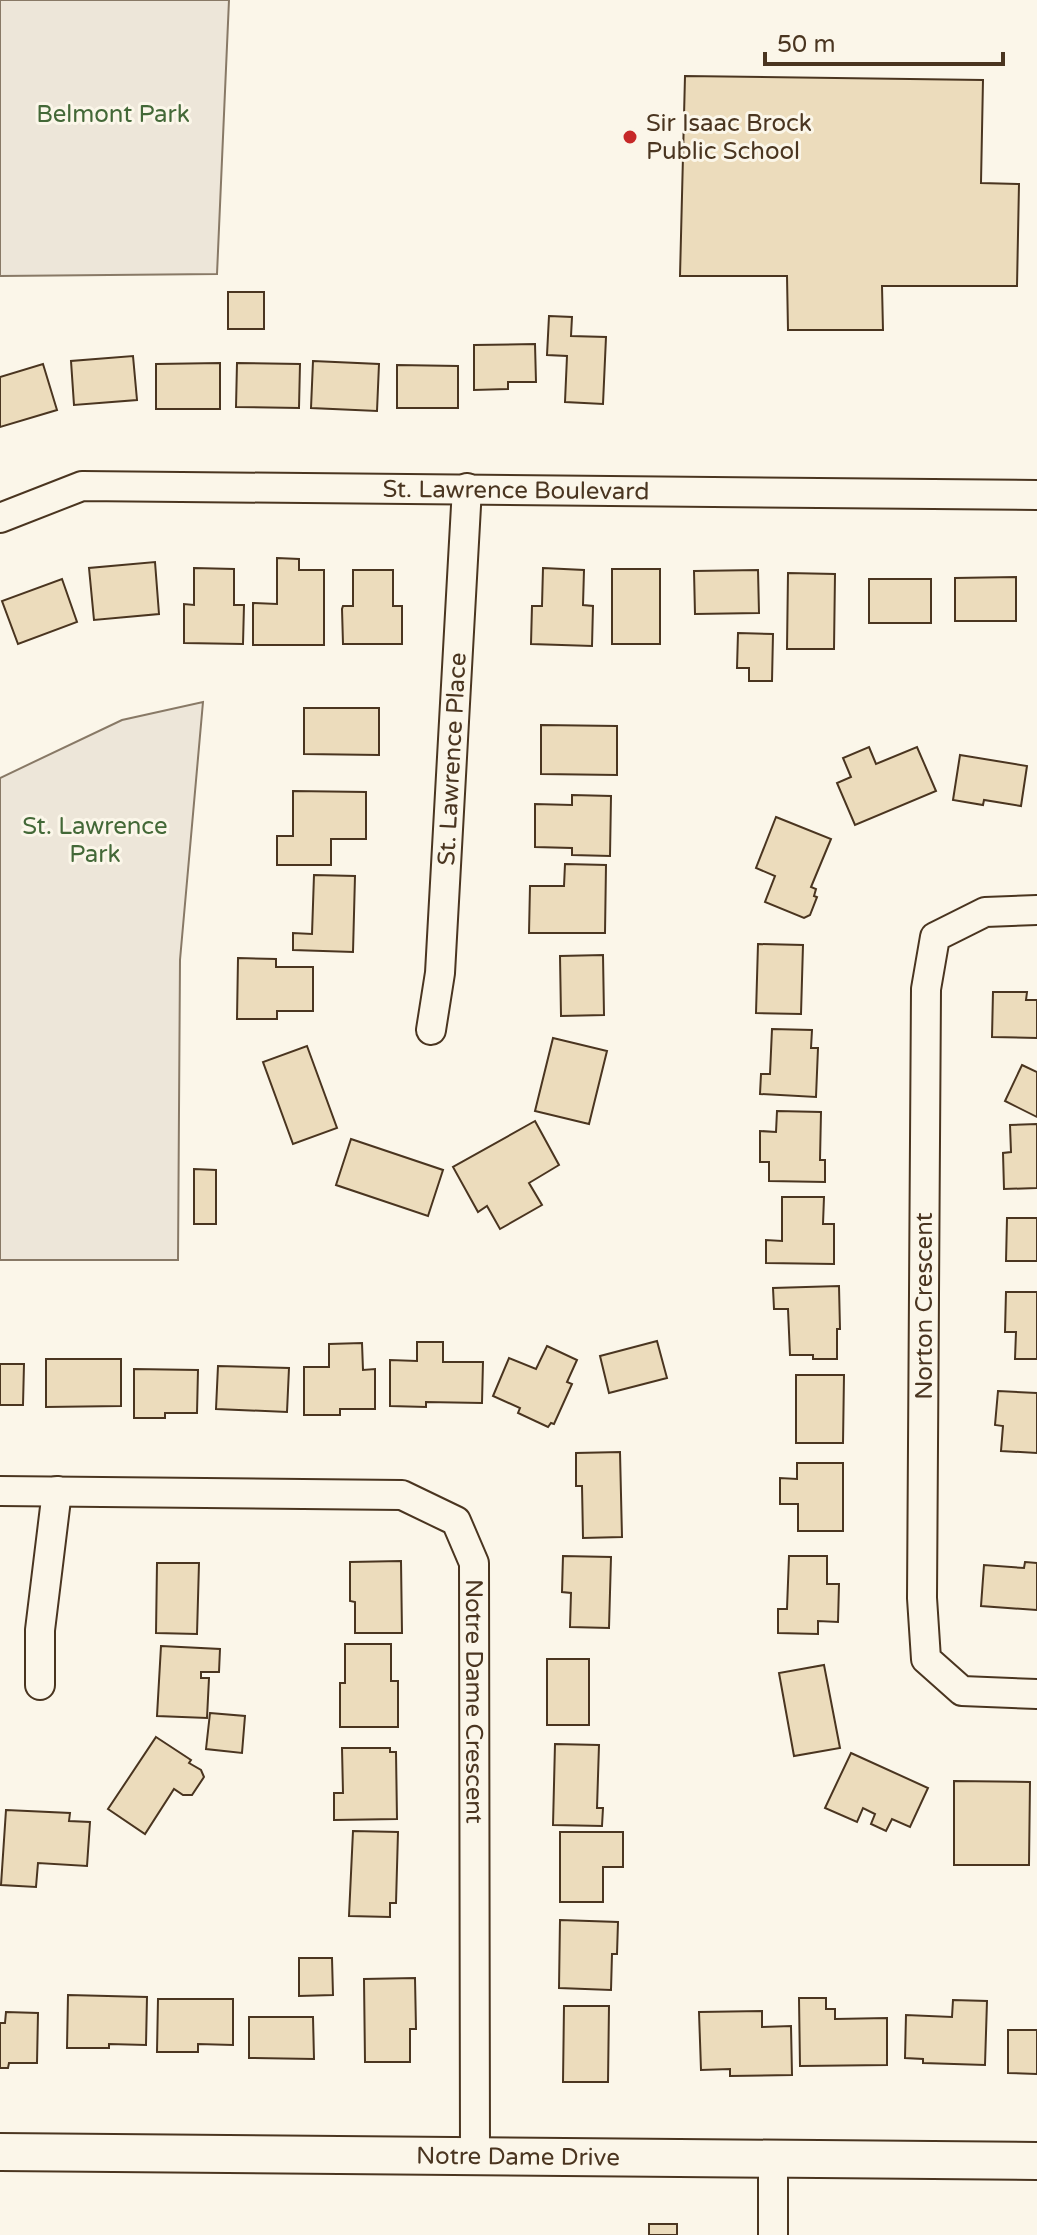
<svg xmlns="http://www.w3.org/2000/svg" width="1037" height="2235" viewBox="0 0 1037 2235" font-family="'Varela Round',sans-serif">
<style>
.green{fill:#ede6d9;stroke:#887966;stroke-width:2}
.building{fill:#ecdcbc;stroke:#4a3520;stroke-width:2}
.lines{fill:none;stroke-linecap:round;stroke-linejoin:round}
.minor-casing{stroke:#4a3520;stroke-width:32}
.tertiary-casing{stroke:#4a3520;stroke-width:40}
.minor{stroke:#fbf6e9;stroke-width:28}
.tertiary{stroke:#fbf6e9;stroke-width:36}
.poi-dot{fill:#c62828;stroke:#fbf6e9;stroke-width:3}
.labels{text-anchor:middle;stroke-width:6;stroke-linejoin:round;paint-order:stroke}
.park-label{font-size:24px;fill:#436837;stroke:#fbf6e9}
.poi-label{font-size:24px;fill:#4a3520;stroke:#fbf6e9;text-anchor:start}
.street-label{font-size:24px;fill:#4a3520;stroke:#fbf6e9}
</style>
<rect width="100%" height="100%" fill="#fbf6e9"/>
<g class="green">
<polygon points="0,0 229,0 217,274 0,276"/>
<polygon points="203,702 180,960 178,1260 0,1260 0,778 122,720"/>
</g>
<g class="building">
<polygon points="685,76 983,80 981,183 1019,184 1017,286 882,286 883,330 788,330 787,276 680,276"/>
<rect x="228" y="292" width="36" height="37"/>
<polygon points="549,316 572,317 571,336 606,337 603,404 565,402 567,356 547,355"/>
<polygon points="535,344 536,382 508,382 508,389 474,390 474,345"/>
<polygon points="133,356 137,400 74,405 71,361"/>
<polygon points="313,361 379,364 377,411 311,408"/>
<polygon points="220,363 220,409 156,409 156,364"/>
<polygon points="237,363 300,364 299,408 236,407"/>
<polygon points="43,364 57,410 0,427 0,377"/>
<polygon points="397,365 458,366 458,408 397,408"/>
<polygon points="277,558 299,559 299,570 324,570 324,645 253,645 253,603 277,604"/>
<polygon points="155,562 159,614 94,620 89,568"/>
<polygon points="194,568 234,569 234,605 244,605 243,644 184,643 184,604 194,605"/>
<polygon points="543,568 584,570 583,605 593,606 592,646 531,644 532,606 542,606"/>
<rect x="612" y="569" width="48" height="75"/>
<polygon points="353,570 393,570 393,606 402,606 402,644 343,644 342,609 343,606 353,606"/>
<polygon points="758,570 759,613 695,614 694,571"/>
<polygon points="788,573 835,574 834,649 787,649"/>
<polygon points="1016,577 1016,621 955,621 955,578"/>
<polygon points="62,579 77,622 18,644 2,601"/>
<rect x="869" y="579" width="62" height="44"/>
<polygon points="738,633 773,634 772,681 749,681 749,668 737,668"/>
<polygon points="304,708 379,708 379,755 304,754"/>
<polygon points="541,725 617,726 617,775 541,774"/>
<polygon points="869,747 876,764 917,747 936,791 855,825 837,783 851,777 843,758"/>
<polygon points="960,755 1027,766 1021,806 984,800 983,805 953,800"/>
<polygon points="293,791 366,792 366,839 331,839 331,865 277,865 277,836 293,836"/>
<polygon points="572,795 611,796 610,856 572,855 572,848 535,847 535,804 572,805"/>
<polygon points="776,817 831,839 811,887 816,889 814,896 817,897 810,915 804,918 765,902 775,876 756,868"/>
<polygon points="565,864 606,865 605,933 529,933 530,886 564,886"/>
<polygon points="314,875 355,876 353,952 293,950 293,933 312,934"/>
<polygon points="758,944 803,945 801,1014 756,1013"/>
<polygon points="603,955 604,1015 561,1016 560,956"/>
<polygon points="238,958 276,959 276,967 313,967 313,1011 277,1011 277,1019 237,1019"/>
<polygon points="993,992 1027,992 1026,1000 1037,1000 1037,1038 992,1037"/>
<polygon points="772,1029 812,1030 811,1048 818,1048 816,1097 760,1094 761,1074 770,1074"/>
<polygon points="553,1038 607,1051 589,1124 535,1111"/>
<polygon points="307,1046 337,1128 293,1144 263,1062"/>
<polygon points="1022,1065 1037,1072 1037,1117 1005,1101"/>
<polygon points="777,1111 821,1112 820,1160 825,1160 825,1182 769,1181 769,1162 760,1162 760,1131 776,1132"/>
<polygon points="535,1121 559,1165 529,1183 542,1205 500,1229 487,1206 478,1212 453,1167"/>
<polygon points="1037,1124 1037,1188 1004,1189 1003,1153 1011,1152 1010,1125"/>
<polygon points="351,1139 443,1170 428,1216 336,1185"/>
<polygon points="194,1169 216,1170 216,1224 194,1224"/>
<polygon points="782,1197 824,1197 823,1224 834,1224 834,1264 766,1263 766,1240 782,1241"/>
<polygon points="1007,1218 1037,1218 1037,1261 1006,1261"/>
<polygon points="839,1286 840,1329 837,1329 837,1359 813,1359 813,1355 790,1355 788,1309 774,1309 773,1288"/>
<polygon points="1006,1292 1037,1292 1037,1359 1015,1359 1016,1332 1005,1332"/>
<polygon points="657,1341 667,1378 609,1393 600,1356"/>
<polygon points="417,1342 443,1342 443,1362 483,1362 482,1403 426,1402 426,1407 390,1406 390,1360 417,1361"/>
<polygon points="362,1343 363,1370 375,1369 375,1409 340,1409 340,1415 304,1415 304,1367 329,1367 329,1344"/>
<polygon points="547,1346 577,1360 567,1382 572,1384 554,1424 551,1423 548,1427 518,1413 520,1408 493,1396 509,1358 536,1369"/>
<polygon points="46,1359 121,1359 121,1406 46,1407"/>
<polygon points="0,1364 24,1364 23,1405 0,1405"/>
<polygon points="218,1366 289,1368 287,1412 216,1409"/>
<polygon points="134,1369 198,1370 197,1413 165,1413 165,1418 134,1418"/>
<polygon points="796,1375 844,1375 843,1443 796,1443"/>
<polygon points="998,1391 1037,1393 1037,1453 1001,1451 1003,1426 995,1425"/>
<polygon points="620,1452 622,1537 583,1538 582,1486 576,1486 576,1453"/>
<polygon points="797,1463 843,1463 843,1531 798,1531 798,1504 780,1504 780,1478 797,1479"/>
<polygon points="563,1556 611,1557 609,1628 570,1627 571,1593 562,1592"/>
<polygon points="789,1556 827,1556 827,1584 839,1584 838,1622 818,1621 818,1634 778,1633 778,1609 787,1609"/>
<polygon points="401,1561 402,1633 355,1633 355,1602 350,1601 350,1562"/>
<polygon points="1025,1562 1037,1563 1037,1610 981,1606 984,1565 1024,1568"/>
<polygon points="157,1563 199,1563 197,1634 156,1633"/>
<polygon points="345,1644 391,1644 391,1681 398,1681 398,1727 340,1727 340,1683 345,1683"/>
<polygon points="161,1646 220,1649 219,1672 201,1672 201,1678 209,1678 207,1718 157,1716"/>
<rect x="547" y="1659" width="42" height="66"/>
<polygon points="824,1665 840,1748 794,1756 779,1673"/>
<polygon points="210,1713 245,1716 242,1753 206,1749"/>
<polygon points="156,1737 191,1760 189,1763 201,1770 204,1777 192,1795 183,1795 174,1789 145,1834 108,1809"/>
<polygon points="555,1744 599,1745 597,1808 603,1808 602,1826 553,1825"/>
<polygon points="342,1748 390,1748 390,1752 396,1752 397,1819 334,1820 334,1793 343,1793"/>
<polygon points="851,1753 928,1788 910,1827 892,1819 886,1831 871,1824 875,1814 863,1808 857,1822 825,1808"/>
<polygon points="954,1781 1030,1782 1029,1865 954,1865"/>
<polygon points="6,1810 70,1813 69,1821 90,1822 87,1866 38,1863 36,1887 1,1885"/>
<polygon points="353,1831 398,1832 396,1903 390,1903 390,1917 349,1916"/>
<polygon points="560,1832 623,1832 623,1867 603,1867 603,1902 560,1902"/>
<polygon points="560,1920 618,1922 617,1954 612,1954 611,1990 559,1988"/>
<polygon points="299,1958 332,1958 333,1995 299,1996"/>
<polygon points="415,1978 416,2029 410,2029 410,2062 365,2062 364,1979"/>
<polygon points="68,1995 147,1997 146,2045 109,2044 109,2048 67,2048"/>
<polygon points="799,1998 826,1998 826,2009 835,2009 835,2019 887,2018 887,2065 800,2066"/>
<polygon points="158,1999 233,1999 233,2045 198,2044 198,2052 157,2052"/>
<polygon points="953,2000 987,2001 985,2065 923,2063 923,2059 905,2058 906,2015 952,2017"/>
<polygon points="564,2006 609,2006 608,2082 563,2082"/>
<polygon points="762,2011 762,2027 791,2026 792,2075 730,2076 730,2069 701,2070 699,2012"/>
<polygon points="6,2012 38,2013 37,2063 9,2063 8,2068 0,2068 0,2023 5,2023"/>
<polygon points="249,2017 313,2017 314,2059 249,2058"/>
<polygon points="1008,2030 1037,2030 1037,2074 1008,2073"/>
<rect x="649" y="2224" width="28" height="11"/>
</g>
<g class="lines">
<g class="minor-casing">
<g id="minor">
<path id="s1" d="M 0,518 L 82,486 L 1037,495"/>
<polyline points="1037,910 985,912 935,937 926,989 922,1598 926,1659 962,1691 1037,1694"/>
<path id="s2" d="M 431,1030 L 440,973 L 467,488"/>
<path id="s3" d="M 0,1491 L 402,1495 L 456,1521 L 474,1563 L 475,2156"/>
<polyline points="40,1685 40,1630 57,1491"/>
<polyline points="773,2235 773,2159"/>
</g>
</g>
<g class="tertiary-casing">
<g id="tertiary">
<path id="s4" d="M 0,2152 L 1037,2161"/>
</g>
</g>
<use href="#minor" class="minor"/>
<use href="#tertiary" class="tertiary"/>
</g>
<circle class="poi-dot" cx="630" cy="137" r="8"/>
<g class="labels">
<g class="park-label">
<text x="113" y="122">Belmont Park</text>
<text x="95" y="834">St. Lawrence<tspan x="95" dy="28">Park</tspan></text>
</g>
<g class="poi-label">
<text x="646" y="131">Sir Isaac Brock<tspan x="646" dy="28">Public School</tspan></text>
</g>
<g class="street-label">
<text dy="8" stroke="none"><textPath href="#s1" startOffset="522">St. Lawrence Boulevard</textPath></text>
<text dy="8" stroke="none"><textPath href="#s2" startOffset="272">St. Lawrence Place</textPath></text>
<text transform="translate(924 1306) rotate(-90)" y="8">Norton Crescent</text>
<text dy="8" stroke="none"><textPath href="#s3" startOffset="646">Notre Dame Crescent</textPath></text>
<text dy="8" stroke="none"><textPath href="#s4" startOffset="518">Notre Dame Drive</textPath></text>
</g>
</g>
<path d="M765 52v12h238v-12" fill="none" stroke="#4a3520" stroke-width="4"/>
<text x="777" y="52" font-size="24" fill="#4a3520" stroke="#fbf6e9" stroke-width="6" paint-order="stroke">50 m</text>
</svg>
